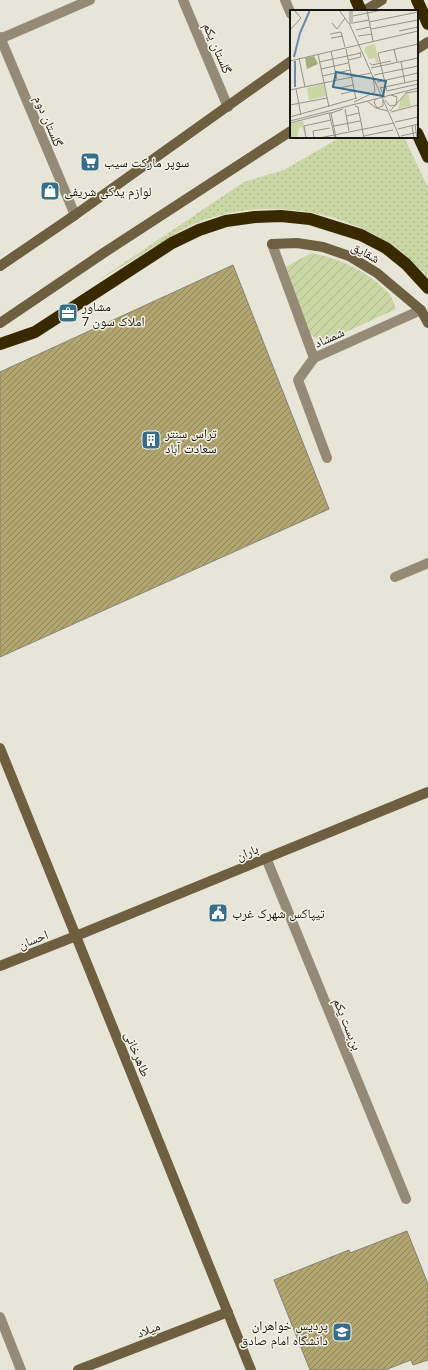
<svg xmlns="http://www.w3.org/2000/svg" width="428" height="1370" viewBox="0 0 428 1370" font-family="Poppins,'Noto Naskh Arabic',sans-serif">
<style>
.grass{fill:url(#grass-dots)}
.garden{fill:url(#garden-furrows)}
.building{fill:url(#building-hatch);stroke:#838176}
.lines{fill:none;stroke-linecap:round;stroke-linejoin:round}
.street{stroke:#948a75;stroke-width:10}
.secondary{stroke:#6e5f40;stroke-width:10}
.highway{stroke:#392901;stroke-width:12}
.labels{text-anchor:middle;stroke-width:3;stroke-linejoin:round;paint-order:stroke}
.street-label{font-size:13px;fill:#181713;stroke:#f4f2e6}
.poi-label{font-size:13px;fill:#181713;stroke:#f4f2e6;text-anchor:start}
.inset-river{fill:none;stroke:#6b8ab4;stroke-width:2}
.inset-road{fill:none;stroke:#949289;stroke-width:1}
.view{fill:#376e89;fill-opacity:0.15;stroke:#376e89;stroke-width:2}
.inset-edge{fill:none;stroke:#181713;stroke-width:2}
</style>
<defs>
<pattern id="grass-dots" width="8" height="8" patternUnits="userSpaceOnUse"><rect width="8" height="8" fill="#cad6a3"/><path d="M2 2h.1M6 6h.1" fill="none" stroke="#adb78b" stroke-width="1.8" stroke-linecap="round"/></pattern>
<pattern id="garden-furrows" width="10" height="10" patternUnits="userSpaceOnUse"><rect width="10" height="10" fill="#cad6a3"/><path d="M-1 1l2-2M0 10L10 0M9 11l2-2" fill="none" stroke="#adb78b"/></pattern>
<pattern id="building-hatch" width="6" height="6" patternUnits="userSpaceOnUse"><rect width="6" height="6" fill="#b2a670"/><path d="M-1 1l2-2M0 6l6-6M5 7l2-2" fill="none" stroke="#90865b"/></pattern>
</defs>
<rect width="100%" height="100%" fill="#e7e4d8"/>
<path class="grass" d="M 341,137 L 404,137 L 428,188 L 428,277 C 420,269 411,260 402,252 C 393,245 383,239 373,234 C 317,204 244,199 185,228 C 176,233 166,240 157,245 C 136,258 115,270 94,283 L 244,182 L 284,170 Z"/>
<path class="garden" d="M 311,253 C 338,258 366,270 385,290 C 387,292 390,294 391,297 C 393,300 394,305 396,309 L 333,338 C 327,339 320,341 314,337 C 305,331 291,280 286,267 Z"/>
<g class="building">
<polygon points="233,265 329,509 0,657 0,372"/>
<polygon points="407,1231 428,1284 428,1360 413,1365 411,1360 385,1370 310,1370 274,1280 349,1250 350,1253"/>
</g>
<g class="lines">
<g class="street">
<polyline points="183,0 228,107"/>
<polyline points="285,0 291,14"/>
<polyline points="0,37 75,215"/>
<polyline points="0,39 90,0"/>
<polyline points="272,244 314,358"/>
<polyline points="314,358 421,310"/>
<polyline points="314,358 298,380 327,458"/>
<polyline points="395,577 428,563"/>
<polyline points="266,858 406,1199"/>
<polyline points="0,1317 21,1370"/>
</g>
<g class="secondary">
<polyline points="364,11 382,0"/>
<polyline points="417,49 428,42"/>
<polyline points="272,244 297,243 323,247 349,256 377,273 421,310 428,323"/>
<polyline points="0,266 75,215 291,61"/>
<polyline points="0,323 102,254 291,131"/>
<polyline points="0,748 251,1370"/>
<polyline points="0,966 76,936 428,792"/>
<polyline points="78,1370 228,1312"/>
</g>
<g class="highway">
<polyline points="356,0 361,11"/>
<polyline points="417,0 428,24"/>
<polyline points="417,133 428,157"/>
<polyline points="0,344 35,332 172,243 199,230 226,221 255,217 281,216 310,219 361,235 386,248 406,264 428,288"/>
</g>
</g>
<defs>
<g id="supermarket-square" transform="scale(1)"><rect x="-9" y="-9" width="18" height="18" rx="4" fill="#376e89" stroke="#f4f2e6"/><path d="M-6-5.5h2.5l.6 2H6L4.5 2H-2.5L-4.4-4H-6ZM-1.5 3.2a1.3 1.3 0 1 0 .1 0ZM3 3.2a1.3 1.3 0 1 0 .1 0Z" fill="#fff"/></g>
<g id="shop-square" transform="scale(1)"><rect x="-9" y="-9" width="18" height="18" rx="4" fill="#376e89" stroke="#f4f2e6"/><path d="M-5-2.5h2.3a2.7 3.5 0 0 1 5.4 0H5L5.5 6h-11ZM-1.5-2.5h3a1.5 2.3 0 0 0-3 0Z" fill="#fff"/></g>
<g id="office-square" transform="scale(1)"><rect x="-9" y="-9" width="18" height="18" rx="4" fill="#376e89" stroke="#f4f2e6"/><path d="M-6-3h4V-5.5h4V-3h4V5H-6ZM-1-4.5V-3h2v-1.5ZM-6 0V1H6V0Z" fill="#fff"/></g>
<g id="building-square" transform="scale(1)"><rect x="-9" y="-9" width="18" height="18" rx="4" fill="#376e89" stroke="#f4f2e6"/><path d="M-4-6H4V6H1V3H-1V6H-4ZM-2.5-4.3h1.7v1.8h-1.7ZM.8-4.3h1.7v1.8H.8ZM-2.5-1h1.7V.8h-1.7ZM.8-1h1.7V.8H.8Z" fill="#fff"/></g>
<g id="civic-square" transform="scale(1)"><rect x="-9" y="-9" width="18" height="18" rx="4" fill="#376e89" stroke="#f4f2e6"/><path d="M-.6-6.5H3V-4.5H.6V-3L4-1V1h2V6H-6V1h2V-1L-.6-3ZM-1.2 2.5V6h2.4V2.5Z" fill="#fff"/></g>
<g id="university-square" transform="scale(1)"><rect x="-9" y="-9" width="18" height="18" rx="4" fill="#376e89" stroke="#f4f2e6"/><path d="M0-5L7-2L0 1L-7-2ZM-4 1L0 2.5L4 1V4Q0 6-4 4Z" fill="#fff"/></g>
</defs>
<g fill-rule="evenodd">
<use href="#supermarket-square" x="90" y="162"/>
<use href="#shop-square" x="50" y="191"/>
<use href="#office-square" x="68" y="313"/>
<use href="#building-square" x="151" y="440"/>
<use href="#civic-square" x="218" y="913"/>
<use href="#university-square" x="342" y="1332"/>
</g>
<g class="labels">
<g class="street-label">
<text transform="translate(218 48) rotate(67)" y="5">گلستان یکم</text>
<text transform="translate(49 121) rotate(67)" y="5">گلستان دوم</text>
<text transform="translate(366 252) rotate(29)" y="5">شقایق</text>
<text transform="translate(329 337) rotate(-24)" y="5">شمشاد</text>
<text transform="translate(247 852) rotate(-22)" y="5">باران</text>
<text transform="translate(33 939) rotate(-21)" y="5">احسان</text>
<text transform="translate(348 1024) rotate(68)" y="5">بن‌بست یکم</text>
<text transform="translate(138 1054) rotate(68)" y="5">طاهرخانی</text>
<text transform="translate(148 1329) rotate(-21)" y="5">میلاد</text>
</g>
<g class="poi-label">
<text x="104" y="167">سوپر مارکت سیب</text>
<text x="64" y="196">لوازم یدکی شریفی</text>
<text x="82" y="311">مشاور<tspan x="82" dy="15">املاک سون 7</tspan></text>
<text x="165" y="438">تراس سنتر<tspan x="165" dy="15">سعادت آباد</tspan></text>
<text x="232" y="918">تیپاکس شهرک غرب</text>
<text x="328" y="1330" text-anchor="end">پردیس خواهران<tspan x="328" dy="15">دانشگاه امام صادق</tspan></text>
</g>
</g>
<g transform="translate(290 10)">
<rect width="128" height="128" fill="#e7e4d8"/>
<path d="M 24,46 L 28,54 L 17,59 L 15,48 Z" fill="#a2ad79"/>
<path d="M 85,34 L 89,53 L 86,53 L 85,48 L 79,49 L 74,40 L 77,36 ZM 118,83 L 121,96 L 108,99 L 111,88 ZM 13,111 L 17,128 L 12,117 L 9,118 L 7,128 L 0,127 L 0,114 Z" fill="#cad6a3"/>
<path d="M 33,74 L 36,86 L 19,90 L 17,78 Z" fill="#cad6a3"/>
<path class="inset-river" d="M 4,47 L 10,23 L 20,0M 5,51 L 5,77"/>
<path class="inset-road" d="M 49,0 L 60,15 L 110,128M 77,0 L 83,31M 63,6 L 92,0M 79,12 L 128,2M 42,13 L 47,19 L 55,8M 63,13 L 79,10M 60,14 L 60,0M 62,14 L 62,0M 81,19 L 128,10M 0,20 L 11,8 L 4,0M 66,20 L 80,17M 109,21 L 128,17M 40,24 L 51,22 L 55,37M 68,26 L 82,24M 41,28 L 53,26M 56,39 L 66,89M 104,39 L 107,52M 41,41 L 47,70M 28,44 L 39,97M 9,48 L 15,77M 58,50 L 71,47 L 70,42M 0,51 L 128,21M 29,52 L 71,43M 111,52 L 115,73M 80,53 L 82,55 L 101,51M 81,58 L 128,48M 31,59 L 58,53M 84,65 L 128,56M 32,66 L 60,60M 87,72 L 128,63M 90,77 L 95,88M 50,78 L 63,75M 90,78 L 128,70M 6,79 L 11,105M 0,80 L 81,63M 97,81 L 88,43 L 128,34M 97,81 L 128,74M 116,83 L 128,81M 51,84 L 64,81M 87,88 L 84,92 L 87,98 L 93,96 L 93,90M 95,90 L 100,96 L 106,95 L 107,87 L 101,85M 77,91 L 86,98 L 98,101M 64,92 L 85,82 L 83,66M 0,95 L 37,88M 65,96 L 68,97 L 74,128M 55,99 L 59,121M 100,101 L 117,82M 101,102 L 128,95M 41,103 L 53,99M 56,106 L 69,103M 0,107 L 67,88M 0,111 L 128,78M 105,112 L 128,107M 0,113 L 39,103M 125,115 L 127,128M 44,116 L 70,111M 122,116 L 124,128M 108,119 L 128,114M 74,126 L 103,120M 111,126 L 128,122M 16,128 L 14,116 L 41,110M 24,128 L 23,121 L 40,118M 29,128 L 104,113M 45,128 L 39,103 L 41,103 L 46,128"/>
<path class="view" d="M 46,62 L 96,71 L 93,86 L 43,77 Z"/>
<rect width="128" height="128" class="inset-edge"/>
</g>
</svg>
